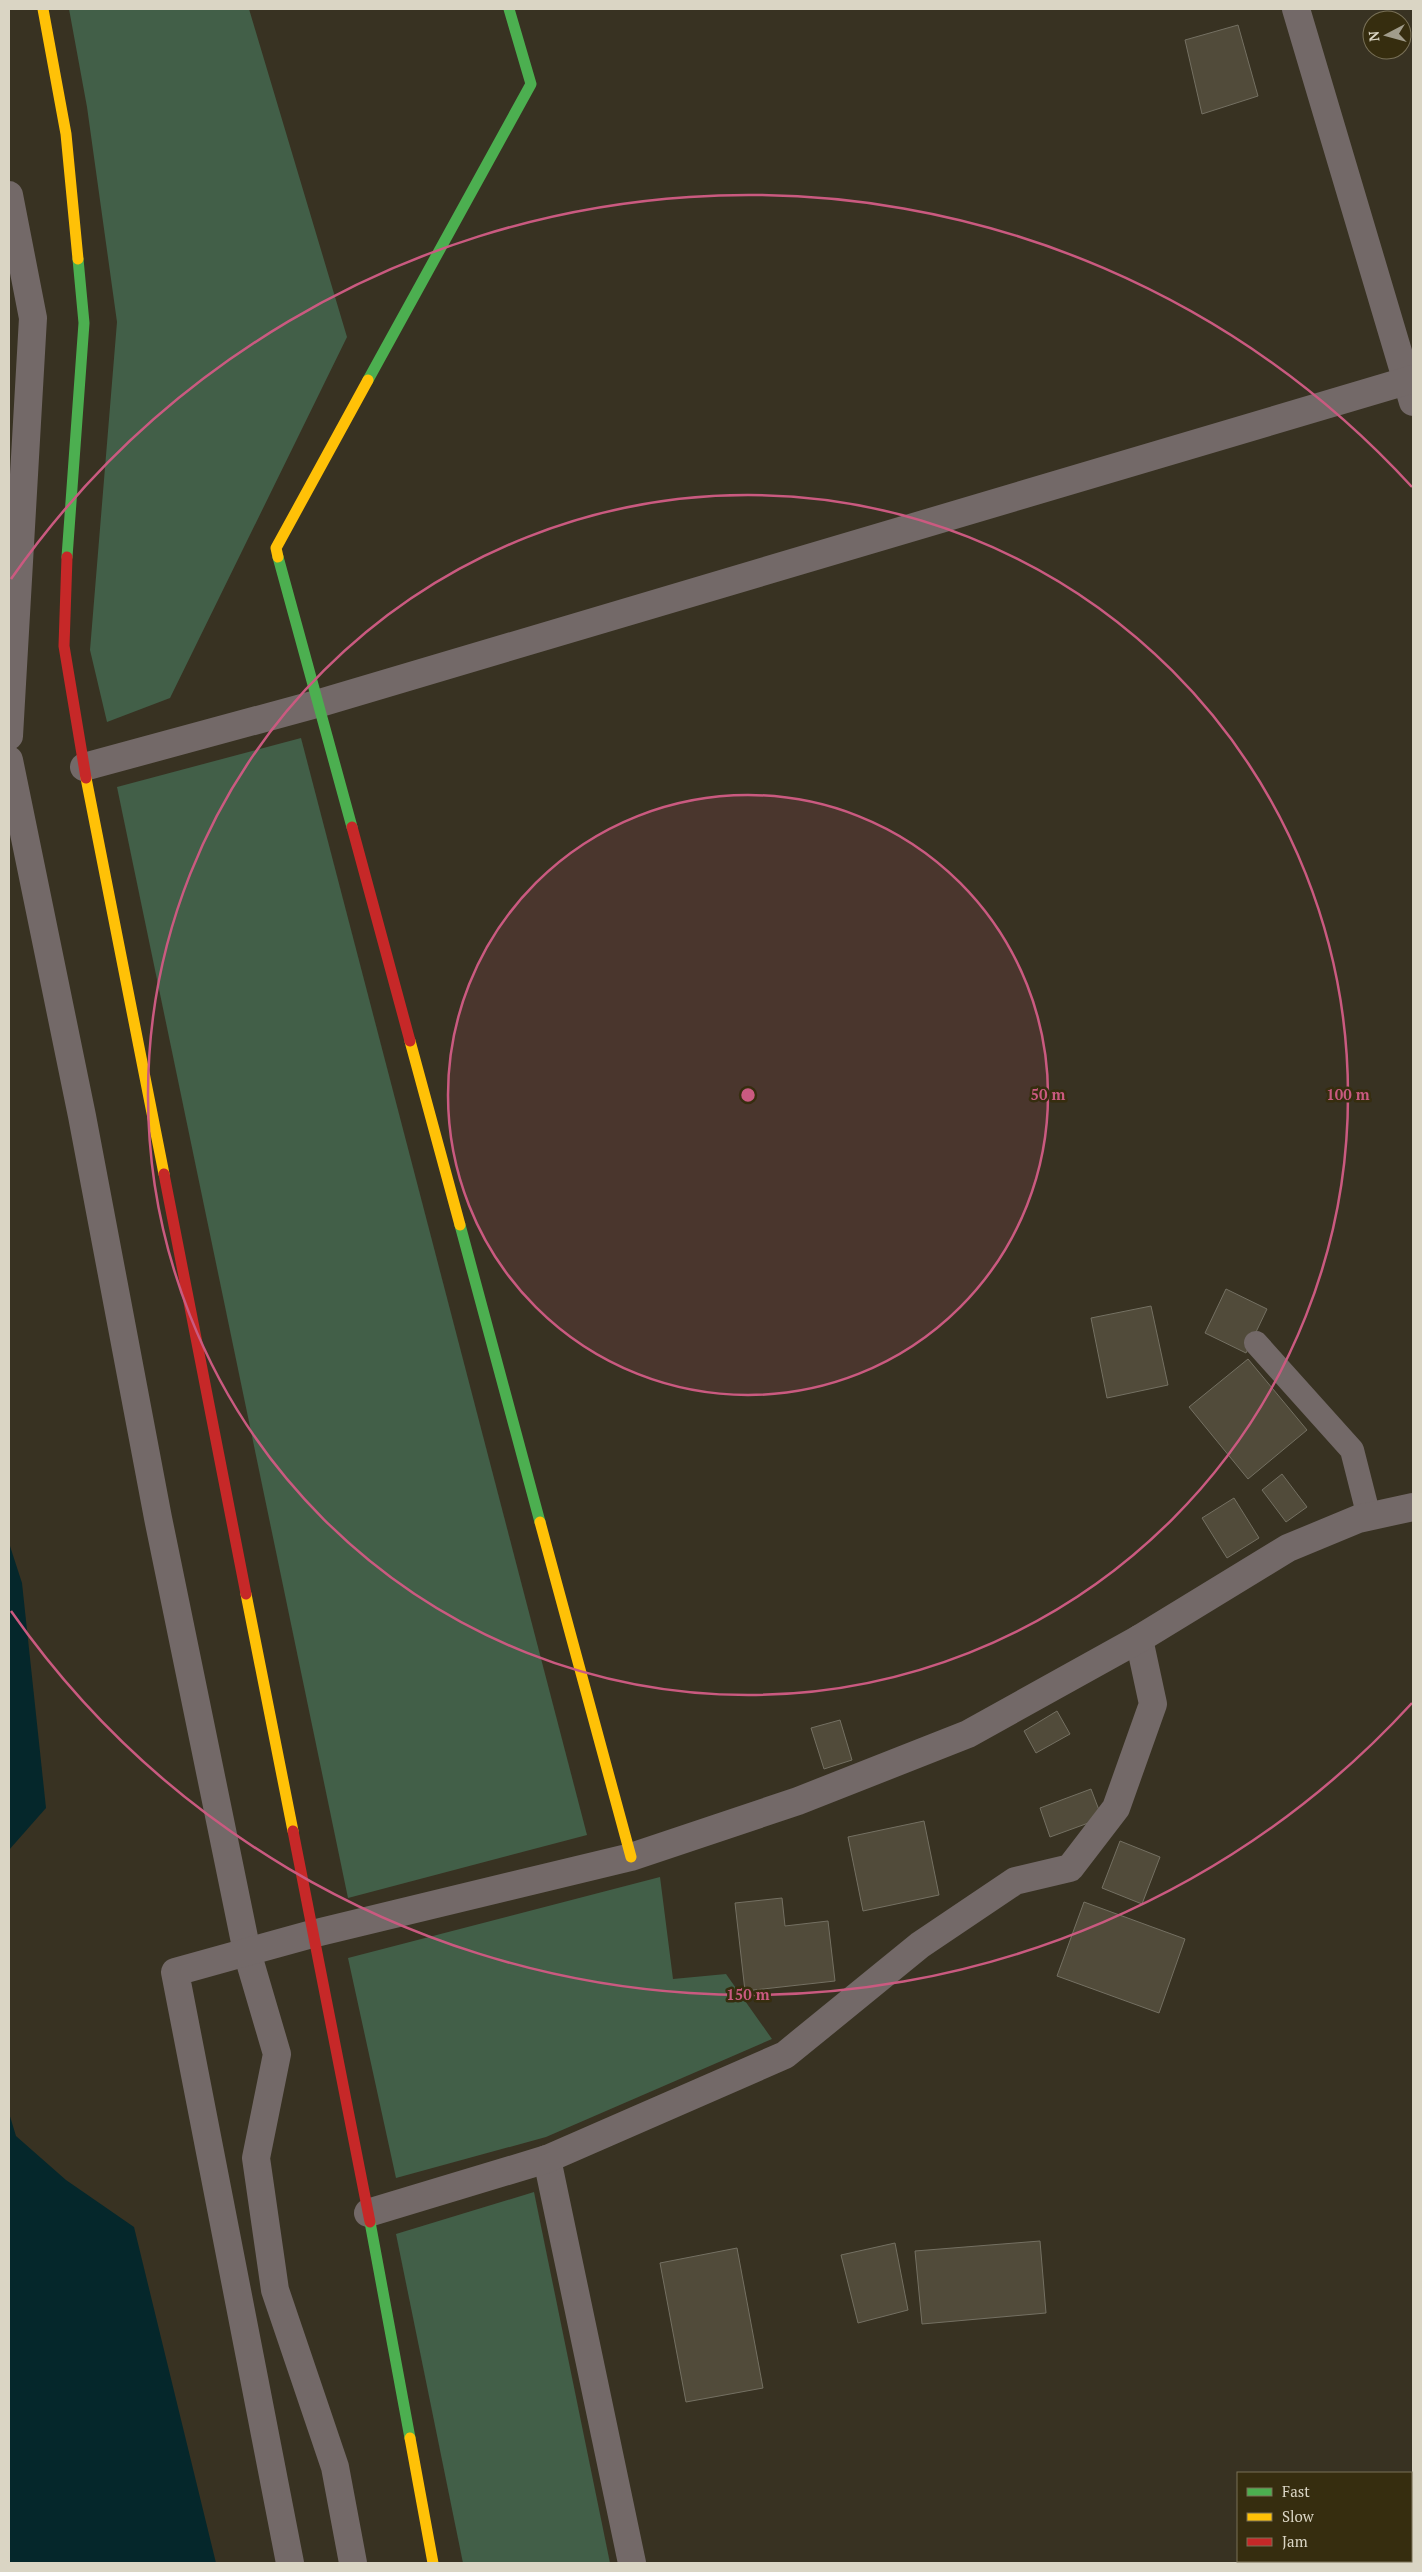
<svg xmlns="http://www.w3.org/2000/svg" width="1422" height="2572" viewBox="0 0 1422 2572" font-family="'PT Serif',serif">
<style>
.green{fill:#425f48}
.water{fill:#05272b}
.building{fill:#514b3a;stroke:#747062}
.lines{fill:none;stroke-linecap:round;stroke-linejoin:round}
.lane{stroke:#736968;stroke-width:24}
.street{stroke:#736968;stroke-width:28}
.fast{stroke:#4caf50;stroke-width:11}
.slow{stroke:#ffc107;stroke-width:11}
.jam{stroke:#c62828;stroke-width:11}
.ring{fill:none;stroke:#ca5a80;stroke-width:2.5}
.centre{fill:#ca5a80;stroke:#362d0f;stroke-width:2.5}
.ring-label{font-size:15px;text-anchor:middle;font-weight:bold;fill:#ca5a80;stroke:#362d0f;stroke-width:5;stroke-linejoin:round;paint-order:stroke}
</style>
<rect width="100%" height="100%" fill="#383222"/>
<g class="green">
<polygon points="69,9 249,9 347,337 170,698 107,722 90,650 117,322 87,107"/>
<polygon points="301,738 587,1835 348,1898 117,787"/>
<polygon points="660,1877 673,1979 726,1974 772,2039 546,2137 396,2178 348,1958"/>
<polygon points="534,2192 610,2563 463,2563 396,2234"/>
</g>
<g class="water">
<polygon points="9,1543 22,1583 46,1808 9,1850"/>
<polygon points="9,2113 16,2136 66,2180 134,2227 216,2563 9,2563"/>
</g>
<g class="building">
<polygon points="1238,25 1258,96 1202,114 1185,40"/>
<polygon points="1226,1289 1267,1309 1246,1353 1205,1333"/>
<polygon points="1151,1306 1168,1385 1107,1398 1091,1318"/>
<polygon points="1248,1359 1307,1430 1248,1479 1189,1407"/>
<polygon points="1282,1474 1307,1507 1286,1522 1262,1490"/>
<polygon points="1234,1498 1259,1538 1227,1558 1202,1518"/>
<polygon points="1057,1711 1070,1734 1036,1753 1024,1731"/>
<polygon points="840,1720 852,1760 824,1769 811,1728"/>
<polygon points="1091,1789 1102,1818 1050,1837 1040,1808"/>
<polygon points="924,1821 939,1895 863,1911 848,1837"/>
<polygon points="1120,1841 1160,1857 1142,1904 1102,1888"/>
<polygon points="782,1898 785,1926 828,1921 835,1981 745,1991 735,1903"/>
<polygon points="1084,1902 1185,1939 1159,2013 1057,1976"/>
<polygon points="1040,2241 1046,2313 922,2324 915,2251"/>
<polygon points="895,2243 908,2310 858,2323 841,2255"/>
<polygon points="737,2248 763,2388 686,2402 660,2263"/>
</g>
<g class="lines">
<polyline class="lane" points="1256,1343 1352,1450 1369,1517"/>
<g class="street">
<polyline points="1296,9 1413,402"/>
<polyline points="9,195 33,318 9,736"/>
<polyline points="9,760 82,1116 158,1518 247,1952 277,2054 256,2158 275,2290 335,2467 353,2563"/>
<polyline points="84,767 320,703 1413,379"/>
<polyline points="547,2159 632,2563"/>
<polyline points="368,2213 547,2159 785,2055 920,1945 1015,1881 1070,1868 1116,1808 1153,1704 1139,1639"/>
<polyline points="290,2563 175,1972 312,1934 631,1857 798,1801 968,1734 1139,1639 1288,1548 1358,1519 1413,1507"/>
</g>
<g class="fast">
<polyline points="368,380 531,84 509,9"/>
<polyline points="67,557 84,323 78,259"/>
<polyline points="278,557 352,827"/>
<polyline points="460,1225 540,1522"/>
<polyline points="370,2222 410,2438"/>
</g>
<g class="slow">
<polyline points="43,9 66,134 78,259"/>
<polyline points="278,557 276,548 368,380"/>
<polyline points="86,778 164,1174"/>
<polyline points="410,1041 460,1225"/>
<polyline points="540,1522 631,1857"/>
<polyline points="246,1594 293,1831"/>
<polyline points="410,2438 433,2563"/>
</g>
<g class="jam">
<polyline points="67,557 64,646 86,778"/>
<polyline points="352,827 410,1041"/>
<polyline points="164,1174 246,1594"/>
<polyline points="293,1831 370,2222"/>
</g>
</g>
<circle cx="748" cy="1095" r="300" fill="#ca5a80" fill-opacity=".12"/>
<g class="ring">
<circle cx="748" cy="1095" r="300"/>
<circle cx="748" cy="1095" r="600"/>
<path d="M1412 1703A900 900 0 0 1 11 1611M11 579A900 900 0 0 1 1412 487"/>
</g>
<circle cx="748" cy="1095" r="8" class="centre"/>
<g class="ring-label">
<text x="1048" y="1100">50 m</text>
<text x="1348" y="1100">100 m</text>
<text x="748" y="2000">150 m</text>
</g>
<rect width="1422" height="2572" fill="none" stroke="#dad5c4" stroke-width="20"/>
<rect x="1237" y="2472" width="175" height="90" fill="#362d0f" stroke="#787057"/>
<rect x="1247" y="2488" width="25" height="8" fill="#4caf50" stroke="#787057"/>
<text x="1282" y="2497" font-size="15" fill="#dad5c4">Fast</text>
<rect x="1247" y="2513" width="25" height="8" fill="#ffc107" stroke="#787057"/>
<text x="1282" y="2522" font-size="15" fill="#dad5c4">Slow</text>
<rect x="1247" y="2538" width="25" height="8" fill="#c62828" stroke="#787057"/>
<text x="1282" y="2547" font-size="15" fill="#dad5c4">Jam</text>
<g transform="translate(1387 35) rotate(264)"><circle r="24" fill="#362d0f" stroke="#787057"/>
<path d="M0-4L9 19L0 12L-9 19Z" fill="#a19c8b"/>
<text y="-8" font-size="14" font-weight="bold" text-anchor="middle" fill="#dad5c4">N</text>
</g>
</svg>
